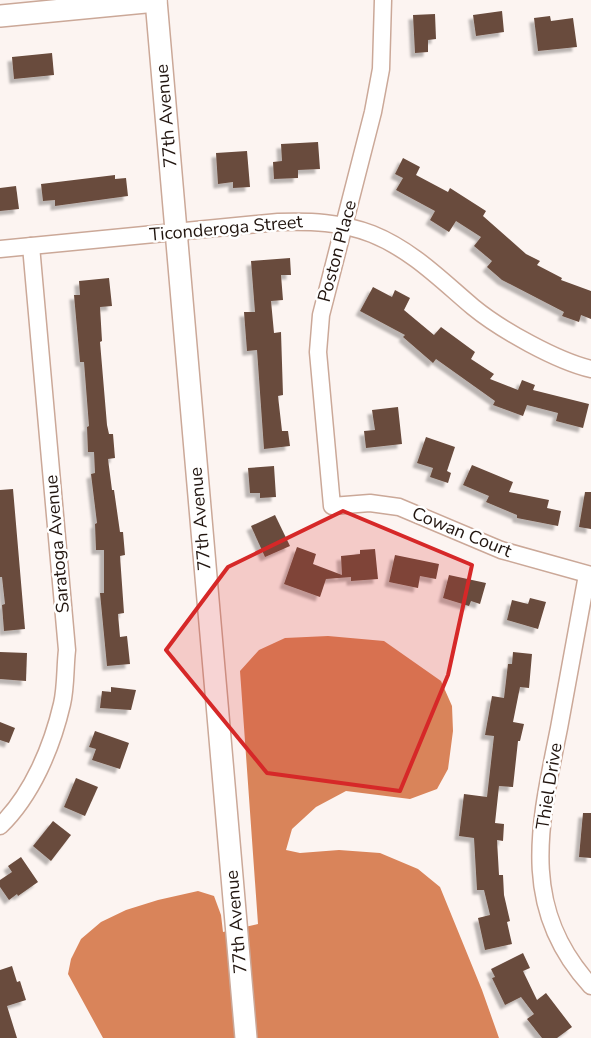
<svg xmlns="http://www.w3.org/2000/svg" width="591" height="1038" viewBox="0 0 591 1038" font-family="'Nunito Sans',sans-serif">
<style>
.water{fill:#d9845a}
.building{fill:#694b3d;filter:url(#shadow)}
.lines{fill:none;stroke-linecap:round;stroke-linejoin:round}
.minor-casing{stroke:#cba898;stroke-width:19}
.tertiary-casing{stroke:#cba898;stroke-width:24}
.minor{stroke:#fff;stroke-width:16}
.tertiary{stroke:#fff;stroke-width:21}
.marked{fill:#d62828;fill-opacity:0.2;stroke:#d62828;stroke-width:4;stroke-linejoin:round}
.labels{text-anchor:middle;stroke-width:5;stroke-linejoin:round;paint-order:stroke}
.street-label{font-size:18px;fill:#21150f;stroke:#fff}
</style>
<defs>
<filter id="shadow"><feDropShadow dx="-4.5" dy="4.5" stdDeviation="1" flood-color="#0004"/></filter>
</defs>
<rect width="100%" height="100%" fill="#fcf4f1"/>
<polygon class="water" points="328,636 384,641 441,681 452,706 453,731 448,769 437,789 410,799 346,791 316,807 292,829 286,850 300,853 339,850 380,853 418,869 440,887 482,990 499,1038 103,1038 68,974 71,959 81,939 101,922 126,910 158,900 198,891 214,896 221,915 223,932 258,924 240,671 259,650 285,638"/>
<g class="building">
<polygon points="502,11 504,32 476,36 473,15"/>
<polygon points="435,14 436,39 428,40 428,52 415,53 413,15"/>
<polygon points="550,16 551,21 573,18 577,47 538,51 534,18"/>
<polygon points="52,53 54,75 14,79 12,57"/>
<polygon points="318,142 320,169 298,170 298,178 274,179 273,162 282,161 281,144"/>
<polygon points="247,151 250,187 233,188 233,182 218,184 216,153"/>
<polygon points="403,158 420,167 416,175 448,192 450,188 486,211 483,216 526,254 540,261 537,265 562,278 561,280 591,291 591,319 581,315 579,322 562,316 564,312 502,280 487,267 492,261 474,246 481,237 456,221 449,232 430,220 435,211 396,190 403,178 395,174"/>
<polygon points="115,175 115,179 126,178 128,196 55,206 55,200 43,201 41,184"/>
<polygon points="16,186 19,209 0,211 0,188"/>
<polygon points="290,258 291,275 281,275 283,300 271,301 274,333 281,332 283,395 278,396 282,431 288,431 290,446 264,449 257,350 247,351 244,312 255,312 251,261"/>
<polygon points="109,278 112,306 100,307 102,341 100,342 107,425 109,434 113,434 115,458 108,459 112,490 114,490 120,532 123,532 125,555 120,556 124,613 118,614 120,637 127,636 130,664 107,666 100,593 104,593 104,550 96,550 95,524 97,523 91,474 95,473 94,452 88,452 87,427 89,426 84,362 80,362 74,295 80,295 79,281"/>
<polygon points="373,287 392,297 395,290 410,298 404,310 434,335 441,327 475,352 471,359 494,374 490,379 518,390 522,380 535,385 533,390 589,404 583,428 556,421 558,413 527,405 523,416 493,405 495,401 436,359 433,363 403,337 405,335 360,311"/>
<polygon points="398,407 402,444 366,448 364,431 375,430 372,410"/>
<polygon points="426,437 455,447 447,471 451,473 448,483 430,477 433,468 417,463"/>
<polygon points="472,465 513,482 509,492 549,500 547,508 561,511 558,526 517,518 517,515 486,502 489,496 463,485"/>
<polygon points="274,466 276,497 260,498 260,493 250,493 248,468"/>
<polygon points="13,489 25,629 4,631 2,605 5,604 2,577 0,577 0,490"/>
<polygon points="585,492 591,492 591,529 579,527"/>
<polygon points="275,515 290,546 265,557 251,526"/>
<polygon points="297,547 316,554 313,564 342,575 341,556 360,554 360,550 375,549 378,579 351,581 351,577 326,579 320,597 284,584"/>
<polygon points="395,555 439,564 436,579 420,576 418,588 389,582"/>
<polygon points="449,575 486,583 480,604 471,601 469,606 443,598"/>
<polygon points="530,598 546,602 538,629 507,620 512,600 528,604"/>
<polygon points="0,652 27,653 26,681 0,679"/>
<polygon points="513,652 532,654 529,688 520,687 513,722 524,724 520,741 518,741 513,787 499,786 495,823 504,824 503,841 497,840 499,875 503,875 504,895 510,921 507,922 512,944 485,950 478,918 490,915 484,890 477,890 474,838 459,836 464,794 487,797 494,736 485,735 492,696 504,698 508,664 512,664"/>
<polygon points="111,687 136,690 131,710 100,708 102,691 111,692"/>
<polygon points="0,722 15,728 9,743 0,740"/>
<polygon points="95,731 129,743 120,769 92,760 96,749 89,747"/>
<polygon points="76,778 98,787 85,816 64,807"/>
<polygon points="583,813 591,813 591,858 579,857"/>
<polygon points="53,821 71,835 51,861 33,846"/>
<polygon points="21,857 38,882 18,896 17,894 9,900 0,887 0,880 12,872 8,866"/>
<polygon points="523,953 530,968 523,971 537,1000 546,993 572,1027 557,1038 542,1038 527,1019 534,1014 521,997 505,1005 492,978 495,977 491,969"/>
<polygon points="12,966 17,982 20,981 26,1000 7,1006 17,1038 0,1038 0,970"/>
</g>
<g class="lines">
<g class="minor-casing">
<g id="minor">
<polyline points="383,0 381,69 373,112 321,315 318,352 332,506 370,503 399,507 501,550 591,575"/>
<path d="M 0,249 L 278,222 C 311,221 341,222 372,234 C 412,250 441,280 473,307 C 501,330 557,361 591,369"/>
<path d="M 587,575 C 578,626 568,677 559,728 C 540,823 518,907 591,986"/>
<path d="M 0,826 C 32,795 52,747 62,704 C 66,687 65,667 67,650 L 31,246"/>
</g>
</g>
<g class="tertiary-casing">
<g id="tertiary">
<polyline points="156,0 246,1038"/>
<polyline points="0,16 156,1"/>
</g>
</g>
<use href="#minor" class="minor"/>
<use href="#tertiary" class="tertiary"/>
</g>
<path class="marked" d="M 343,511 L 472,565 L 448,675 L 400,791 L 267,773 L 166,650 L 228,567 Z"/>
<g class="labels">
<g class="street-label">
<text transform="translate(166 116) rotate(-95)" y="6">77th Avenue</text>
<text transform="translate(226 228) rotate(-5)" y="6">Ticonderoga Street</text>
<text transform="translate(337 251) rotate(-75)" y="6">Poston Place</text>
<text transform="translate(200 519) rotate(-95)" y="6">77th Avenue</text>
<text transform="translate(462 532) rotate(22)" y="6">Cowan Court</text>
<text transform="translate(57 544) rotate(-95)" y="6">Saratoga Avenue</text>
<text transform="translate(549 786) rotate(-81)" y="6">Thiel Drive</text>
<text transform="translate(236 922) rotate(-95)" y="6">77th Avenue</text>
</g>
</g>
</svg>
